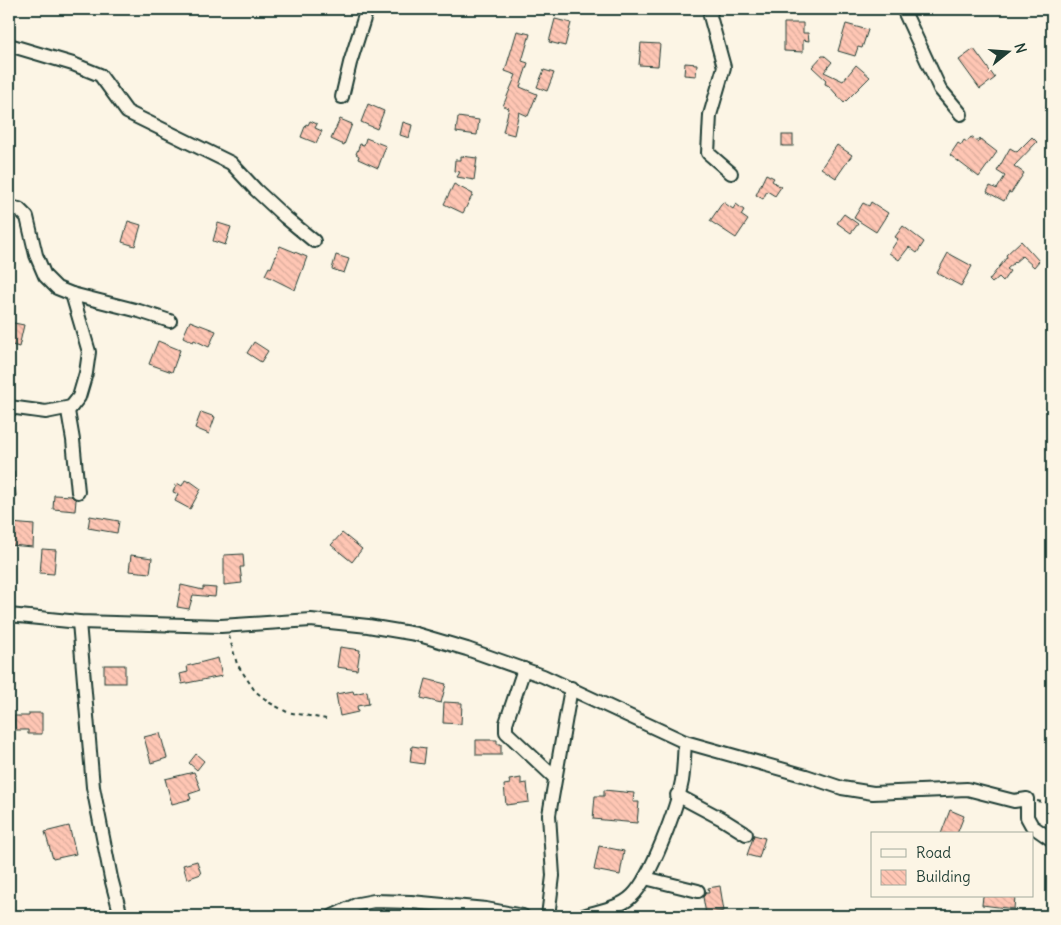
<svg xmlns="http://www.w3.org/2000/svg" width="1061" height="925" viewBox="0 0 1061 925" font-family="Delius,sans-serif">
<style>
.building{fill:url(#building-back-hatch);stroke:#1f3d34}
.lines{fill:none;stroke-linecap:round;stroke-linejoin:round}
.minor-casing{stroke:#1f3d34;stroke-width:16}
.path{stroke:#1f3d34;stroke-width:2;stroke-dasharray:4 4;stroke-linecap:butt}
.minor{stroke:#fcf5e5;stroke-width:12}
</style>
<defs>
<pattern id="building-back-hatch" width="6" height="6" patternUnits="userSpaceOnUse" patternTransform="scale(1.25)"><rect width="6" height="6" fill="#ffc6b4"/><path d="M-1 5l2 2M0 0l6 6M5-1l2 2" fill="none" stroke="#daab9b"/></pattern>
</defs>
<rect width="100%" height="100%" fill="#fcf5e5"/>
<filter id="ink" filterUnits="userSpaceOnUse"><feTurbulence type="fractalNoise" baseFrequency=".02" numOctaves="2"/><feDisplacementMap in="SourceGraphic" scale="10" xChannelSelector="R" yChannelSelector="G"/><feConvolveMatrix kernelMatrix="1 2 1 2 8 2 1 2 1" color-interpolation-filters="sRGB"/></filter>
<g filter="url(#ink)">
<g class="building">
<polygon points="555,19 571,23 565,46 549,42"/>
<polygon points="784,23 803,23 803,33 808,33 809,41 803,40 803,52 784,51"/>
<polygon points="846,24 868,30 862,48 858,47 855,56 838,51"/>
<polygon points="517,31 530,34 522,61 528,63 520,87 537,94 528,116 519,112 514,135 503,132 509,108 503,106 516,75 505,71"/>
<polygon points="641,43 660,44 658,66 639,65"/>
<polygon points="974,49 995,78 980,89 959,60"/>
<polygon points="822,56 825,56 832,62 824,72 843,81 856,65 870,77 844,103 829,86 825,84 826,80 812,67"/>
<polygon points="685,63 697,64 696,76 684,75"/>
<polygon points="544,70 554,73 547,91 537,87"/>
<polygon points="368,104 384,111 377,129 361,122"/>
<polygon points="458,117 479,120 477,135 456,132"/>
<polygon points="340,119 352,124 344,145 331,139"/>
<polygon points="310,121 317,124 315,128 322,131 316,143 301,137 306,124 308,125"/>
<polygon points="403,122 412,125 409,138 400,135"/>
<rect x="782" y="135" width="11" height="11"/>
<polygon points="971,137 978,142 980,139 997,152 979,177 950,155 958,143 961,145 964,140 967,142"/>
<polygon points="1032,137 1037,142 1014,166 1024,173 1011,193 1009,192 1004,201 987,192 990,186 997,189 1005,176 997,171 1010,148 1017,152"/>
<polygon points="366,138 386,146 378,168 358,159 359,156 356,154 360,144 364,145"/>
<polygon points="837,145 852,155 836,178 821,168"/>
<polygon points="461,156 477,158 474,180 457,177 460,172 454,171 455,160 461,160"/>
<polygon points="766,174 774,178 772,181 781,187 775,196 767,191 763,199 756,195"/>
<polygon points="454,184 473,194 463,213 444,204"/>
<polygon points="723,202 733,209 736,204 744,210 741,215 748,220 736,238 710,221"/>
<polygon points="871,202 888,213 876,232 854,218 863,203 869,206"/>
<polygon points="844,214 858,224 851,233 837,223"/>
<polygon points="128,221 141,225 135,246 122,242"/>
<polygon points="218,223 231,227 225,245 213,241"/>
<polygon points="903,226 924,242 917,253 909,247 899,260 889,253 898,239 895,237"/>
<polygon points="1021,241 1039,261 1034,267 1022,256 1007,269 1010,271 1003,281 999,277 992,283 989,280 1007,257 1006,255"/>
<polygon points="280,246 307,257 295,290 265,275 269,267 271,268"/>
<polygon points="948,253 972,266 961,286 937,273"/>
<polygon points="336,255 349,259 344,273 332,269"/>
<polygon points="190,321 216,331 209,347 194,340 193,342 183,337"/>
<polygon points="9,322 24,325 19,347 9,344"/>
<polygon points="158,341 180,350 172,372 149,364"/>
<polygon points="254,342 268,351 261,362 247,353"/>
<polygon points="201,412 215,417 209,434 195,428"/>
<polygon points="9,472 14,472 16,496 9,497"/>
<polygon points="185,480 189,482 190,481 201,489 190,509 175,501 178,494 173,492 177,483 182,486"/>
<polygon points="54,495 71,496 76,500 75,511 53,509"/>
<polygon points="90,516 119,521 117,533 88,528"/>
<polygon points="11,523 34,525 33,547 10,545"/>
<polygon points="342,533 362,549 352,562 331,545"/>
<polygon points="42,549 56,550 54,574 40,573"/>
<polygon points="243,554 244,567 240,567 242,583 224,585 224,555"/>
<polygon points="131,555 152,558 150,573 129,571"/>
<polygon points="181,585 203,590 203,587 216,588 215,597 193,595 189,609 177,607"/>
<polygon points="340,647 360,650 357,670 337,667"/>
<polygon points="218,658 222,676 182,684 180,674 188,672 187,666"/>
<rect x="104" y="665" width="21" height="18"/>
<polygon points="426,679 446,684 441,703 421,698"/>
<polygon points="353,691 354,694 367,691 369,704 357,706 358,712 340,716 336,694"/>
<polygon points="444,702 462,703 461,724 443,723"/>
<polygon points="29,713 42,713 42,734 28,734 28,730 15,730 14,716 29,716"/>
<polygon points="160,733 167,758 151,763 144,737"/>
<polygon points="476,740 497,740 497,744 501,744 501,755 476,755"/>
<polygon points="412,746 426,748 424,764 410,762"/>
<polygon points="196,754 204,761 197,770 189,763"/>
<polygon points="194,772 201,790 189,794 191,799 172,804 165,779"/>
<polygon points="521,778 521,784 527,783 529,802 506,805 504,785 510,784 509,780"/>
<polygon points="604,790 634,793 633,802 639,802 637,823 593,819 595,796 604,796"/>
<polygon points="950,810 964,816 957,834 941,834"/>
<polygon points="69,826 76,854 53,859 45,832"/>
<polygon points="754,835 765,838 759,858 747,855"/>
<polygon points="599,846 624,851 620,875 594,870"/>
<polygon points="197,861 201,874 187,879 183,865"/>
<polygon points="720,886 724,911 706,914 703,897 706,893 709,893 708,888"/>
<polygon points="983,896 1015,896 1014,909 982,905"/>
</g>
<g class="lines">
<g class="minor-casing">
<g id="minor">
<polyline points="712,9 710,16 724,67 710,115 708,153 731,173"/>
<polyline points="903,9 940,89 961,114"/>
<polyline points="9,45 73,64 100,75 127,112 231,163 256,190 285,217 314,241"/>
<polyline points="342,97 350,63 367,9"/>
<polyline points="9,207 19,209 27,217 36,255 45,276 57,288 72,294 139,311 170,321"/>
<polyline points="72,294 89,352 86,373 79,397 68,411 73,440 78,492"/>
<polyline points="9,407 46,412 71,407"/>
<polyline points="9,615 79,622 221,626 311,620 368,626 416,634 467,649 543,676 685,742 806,776 842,788 873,793 967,789 1014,801 1027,799 1027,817 1032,826 1052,840"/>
<polyline points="79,622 93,787 111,878 121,916"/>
<polyline points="524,669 506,723 506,732 554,777"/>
<polyline points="677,795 722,819 746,834"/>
<polyline points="645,878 698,891"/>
<polyline points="333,916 358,904 374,901 411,902 486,909 523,916"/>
<polyline points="548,916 553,876 549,815 571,688"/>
<path d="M 583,916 C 598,911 620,908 632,896 C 651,878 677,807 682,781 C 684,768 684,755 685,742"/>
</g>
</g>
<g class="path">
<polyline points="229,636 237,664 255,691 270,703 287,712 326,719"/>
<polyline points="1037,801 1052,804"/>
</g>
<use href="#minor" class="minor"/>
</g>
</g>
<rect width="1061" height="925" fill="none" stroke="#fcf5e5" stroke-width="30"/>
<rect x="15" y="15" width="1031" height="895" fill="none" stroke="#1f3d34" stroke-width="2" filter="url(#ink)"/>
<rect x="871" y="832" width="162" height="65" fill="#fcf5e5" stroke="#a4ab9e"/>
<rect x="881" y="849" width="25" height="8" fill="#fcf5e5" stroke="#a4ab9e"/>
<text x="916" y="858" font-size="15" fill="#1f3d34">Road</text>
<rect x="881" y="870" width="25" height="15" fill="url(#building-back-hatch)" stroke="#a4ab9e"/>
<text x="916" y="882" font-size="15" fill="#1f3d34">Building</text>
<g transform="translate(1008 52) rotate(73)" stroke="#fcf5e5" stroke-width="4" paint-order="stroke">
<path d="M0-4L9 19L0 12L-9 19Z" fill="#1f3d34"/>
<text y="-8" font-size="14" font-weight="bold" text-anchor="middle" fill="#1f3d34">N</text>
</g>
</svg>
